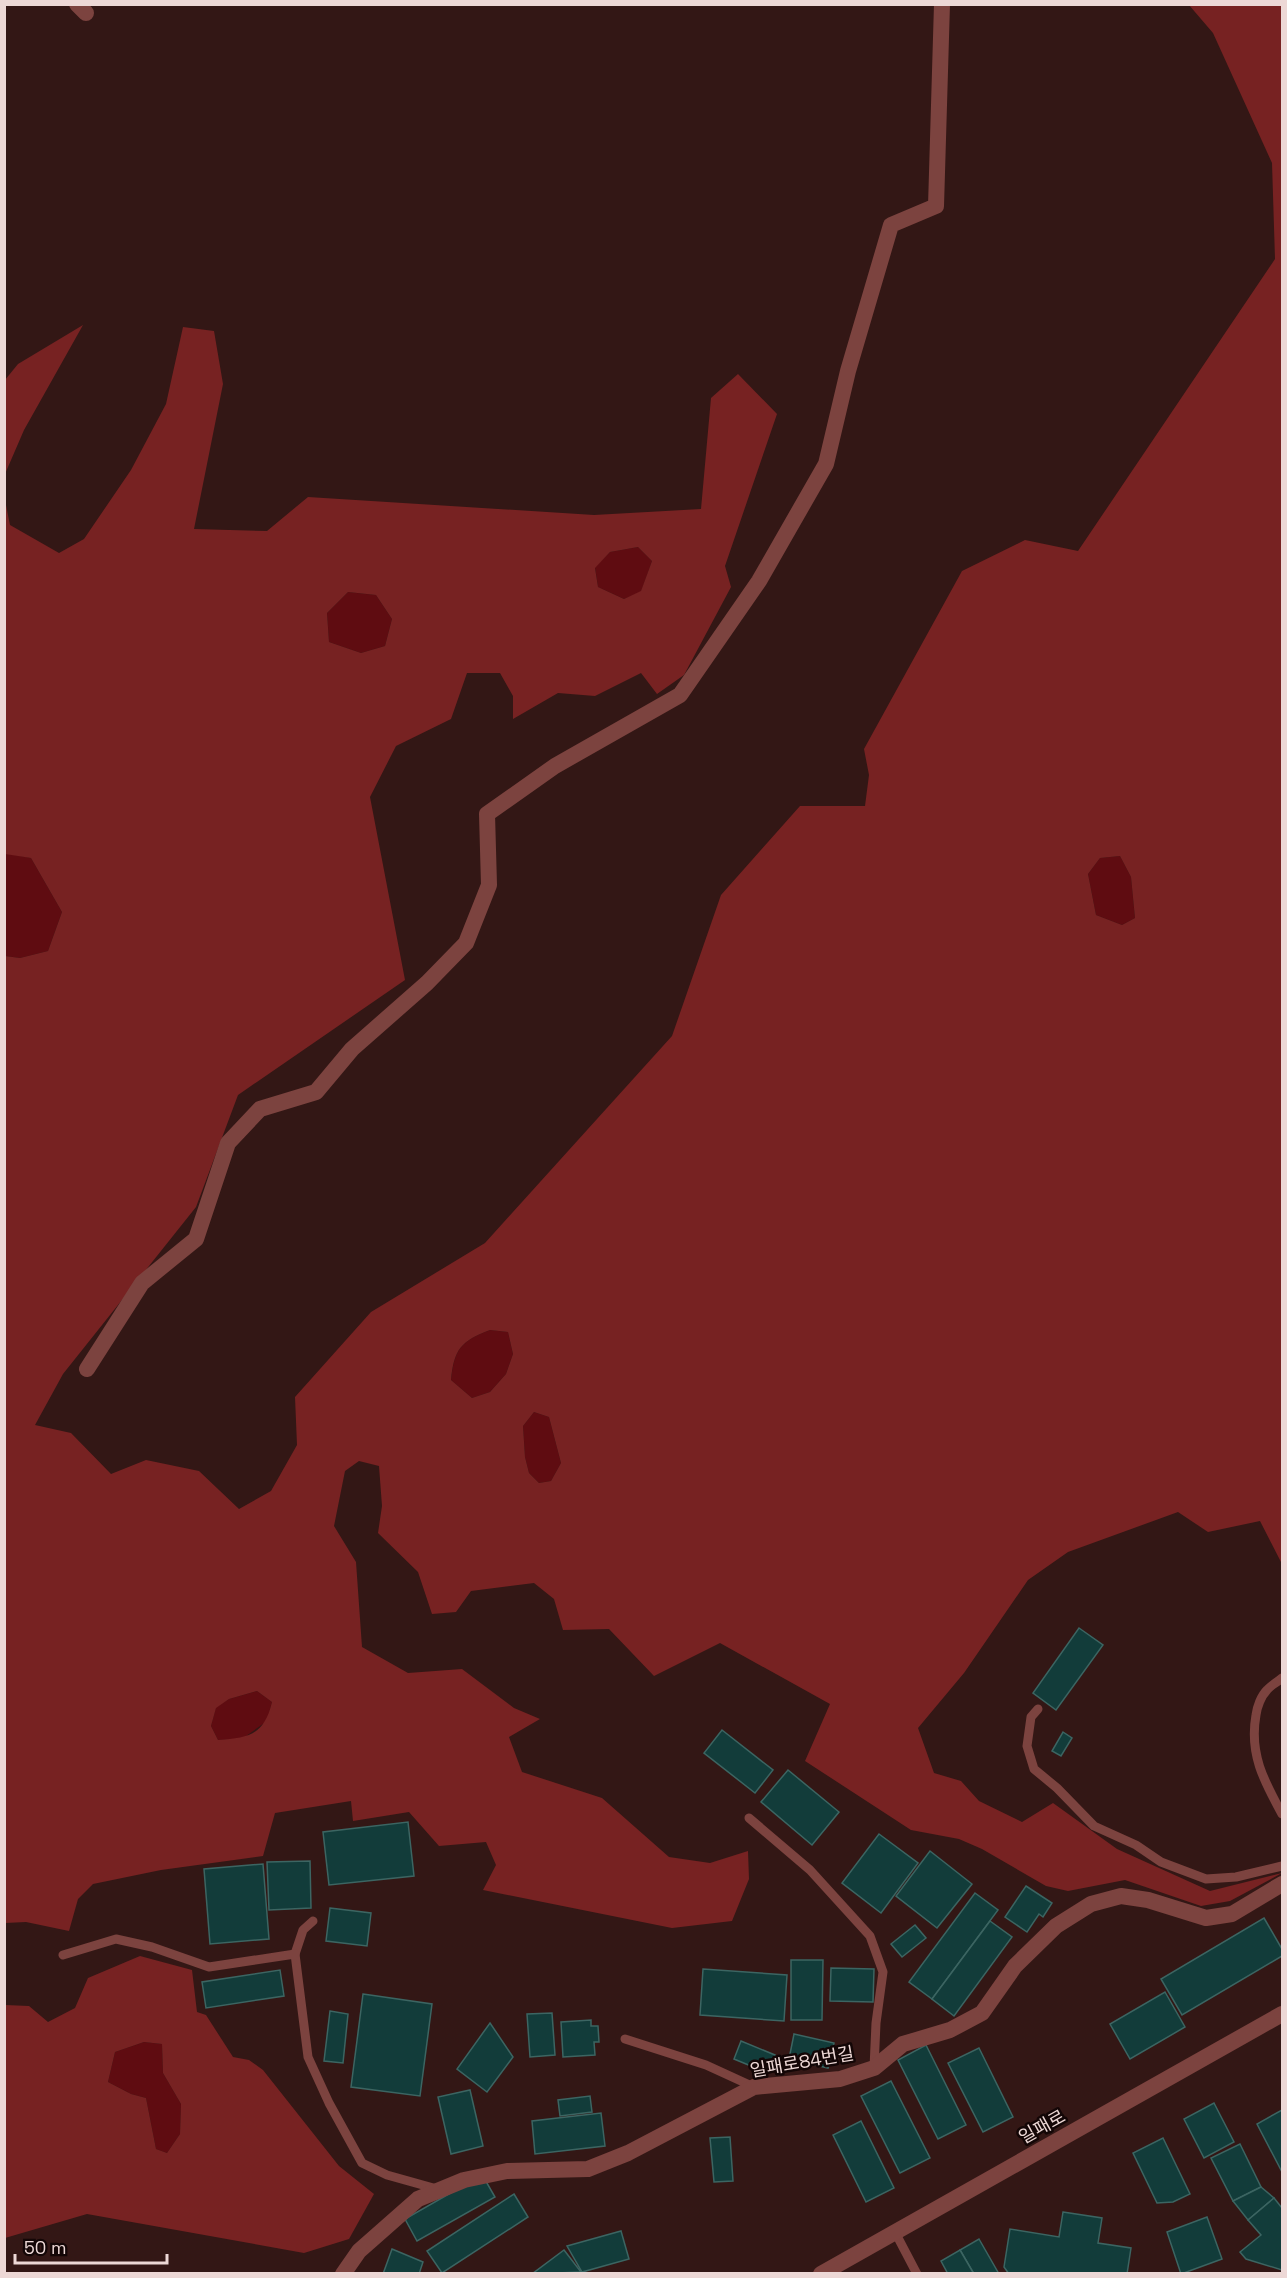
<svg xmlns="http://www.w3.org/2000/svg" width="1287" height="2278" viewBox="0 0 1287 2278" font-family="'Space Grotesk','Noto Sans KR',sans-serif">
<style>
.green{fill:#5f0c11}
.forest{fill:#722;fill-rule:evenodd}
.building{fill:#123c3a;stroke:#3c6562;stroke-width:1.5}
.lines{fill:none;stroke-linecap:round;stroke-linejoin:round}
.service{stroke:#7c433f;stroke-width:9}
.minor{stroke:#7c433f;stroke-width:16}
.tertiary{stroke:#7c433f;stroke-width:16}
.labels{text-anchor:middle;stroke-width:5;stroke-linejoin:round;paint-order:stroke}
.street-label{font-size:18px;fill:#edd8d6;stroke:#130606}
</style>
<rect width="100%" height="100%" fill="#331715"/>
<g class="green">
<polygon points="638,547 652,561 641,592 624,599 598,587 595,567 610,552"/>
<polygon points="348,592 376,595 392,619 385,646 361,653 329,642 327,613"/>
<polygon points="5,853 31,858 62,912 48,951 20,958 5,956"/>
<polygon points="1120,856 1131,877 1135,918 1122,925 1096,915 1088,874 1100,858"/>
<path d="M 490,1330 L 508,1332 L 513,1354 L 506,1374 L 490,1392 L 472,1398 L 451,1380 C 454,1349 461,1341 490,1330 Z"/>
<polygon points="534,1412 549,1417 561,1463 551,1481 539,1483 529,1473 525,1457 523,1426"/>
<polygon points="257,1691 272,1702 267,1721 242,1739 218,1740 211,1726 216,1707 229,1699"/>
<polygon points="144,2042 162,2044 163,2073 181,2104 180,2134 167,2153 156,2149 146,2098 131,2094 108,2082 115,2052"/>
</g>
<g class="forest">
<path d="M 1189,5 L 1282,5 L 1282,1564 L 1260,1521 L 1208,1532 L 1178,1512 L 1068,1552 L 1028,1580 L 964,1673 L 918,1728 L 934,1773 L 961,1781 L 979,1801 L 1022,1822 L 1053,1803 L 1117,1849 L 1210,1891 L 1282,1873 L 1230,1901 L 1201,1906 L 1125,1880 L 1068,1891 L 1046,1886 L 982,1849 L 959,1839 L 911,1830 L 805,1761 L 830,1704 L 720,1643 L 654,1676 L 609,1629 L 563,1630 L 554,1599 L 534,1583 L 471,1591 L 456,1612 L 432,1614 L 418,1572 L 378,1533 L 382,1506 L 379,1466 L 359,1461 L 345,1471 L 334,1526 L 356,1562 L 362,1647 L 408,1673 L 462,1669 L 514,1708 L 540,1719 L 509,1737 L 522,1772 L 602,1798 L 669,1857 L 710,1863 L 748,1851 L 749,1879 L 732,1921 L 672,1928 L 483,1890 L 496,1865 L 486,1842 L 439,1846 L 409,1812 L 353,1821 L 351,1801 L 275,1813 L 263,1856 L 161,1870 L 93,1884 L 78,1899 L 69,1931 L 26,1922 L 5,1923 L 5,956 L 20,958 L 48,951 L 62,912 L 31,858 L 5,854 L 4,495 L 10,525 L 59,553 L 84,539 L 131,470 L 166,404 L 183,327 L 214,331 L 223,384 L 194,529 L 267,531 L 308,497 L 594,515 L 701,509 L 711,398 L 738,374 L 777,414 L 725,566 L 731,587 L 684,675 L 657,694 L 641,673 L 595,696 L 558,693 L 513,719 L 513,696 L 500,673 L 467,673 L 451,719 L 396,746 L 370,797 L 405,980 L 238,1095 L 196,1207 L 63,1374 L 35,1425 L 71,1433 L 111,1474 L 146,1460 L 199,1471 L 239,1509 L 271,1491 L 297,1445 L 295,1397 L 371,1312 L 485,1243 L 672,1036 L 721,895 L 800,806 L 865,806 L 869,775 L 864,749 L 962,571 L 1025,540 L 1078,551 L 1275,259 L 1272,163 L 1213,33 ZM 638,547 L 652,561 L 641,591 L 624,599 L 598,587 L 595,568 L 610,552 ZM 348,592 L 376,595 L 392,619 L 385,646 L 361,653 L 329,642 L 327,613 ZM 1120,856 L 1131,877 L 1135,918 L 1122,925 L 1096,915 L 1088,874 L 1100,858 ZM 490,1330 L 508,1332 L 513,1354 L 506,1374 L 490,1392 L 472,1398 L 451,1380 C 454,1349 461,1341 490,1330 ZM 534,1412 L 549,1417 L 561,1463 L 551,1481 L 539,1483 L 529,1473 L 525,1457 L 523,1426 ZM 257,1691 L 272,1702 C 264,1735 249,1738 218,1740 L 211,1726 L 216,1708 L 229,1699 Z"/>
<polygon points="83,325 24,430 5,474 5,380 18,364"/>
<path d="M 140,1956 L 192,1970 L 197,2012 L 206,2015 L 233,2057 L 249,2060 L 263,2070 L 339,2166 L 374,2194 L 349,2239 L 304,2253 L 87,2214 L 5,2238 L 5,2005 L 29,2006 L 48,2022 L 75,2008 L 88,1978 ZM 144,2042 L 162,2044 L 163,2073 L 181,2104 L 180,2134 L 167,2153 L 156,2149 L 146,2098 L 131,2094 L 108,2082 L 115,2052 Z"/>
</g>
<g class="building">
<polygon points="1079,1628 1103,1645 1056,1710 1033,1693"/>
<polygon points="722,1730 773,1770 755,1793 704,1753"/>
<polygon points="1063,1732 1072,1738 1061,1756 1052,1751"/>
<polygon points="788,1770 839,1812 812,1845 761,1802"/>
<polygon points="408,1822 414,1876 329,1885 323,1832"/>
<polygon points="879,1834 918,1863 881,1913 842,1883"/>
<polygon points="930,1851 972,1884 937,1928 896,1896"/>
<polygon points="310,1861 311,1908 269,1910 267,1862"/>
<polygon points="263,1864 269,1939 210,1944 204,1869"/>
<polygon points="1026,1886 1052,1903 1043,1917 1039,1914 1027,1932 1005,1917"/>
<polygon points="975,1893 998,1910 932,1999 909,1982"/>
<polygon points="330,1908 371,1913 367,1946 326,1941"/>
<polygon points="1264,1918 1282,1949 1282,1956 1182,2015 1161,1979"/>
<polygon points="990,1921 1012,1937 954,2016 932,1999"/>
<polygon points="915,1925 926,1938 902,1957 891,1944"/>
<polygon points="791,1960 823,1960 822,2020 791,2020"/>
<polygon points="831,1968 874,1969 873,2002 830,2001"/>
<polygon points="703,1969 787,1975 784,2021 700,2015"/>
<polygon points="280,1970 284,1996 206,2008 202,1982"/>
<polygon points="1165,1992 1185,2027 1130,2059 1110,2024"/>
<polygon points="363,1994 432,2004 420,2096 351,2087"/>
<polygon points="330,2011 348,2014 343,2063 324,2061"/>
<polygon points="552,2013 555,2055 530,2057 527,2014"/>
<polygon points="591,2020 591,2026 598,2026 599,2042 594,2042 595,2055 563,2057 561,2022"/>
<polygon points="490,2023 513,2057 487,2092 457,2069"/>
<polygon points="794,2034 834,2043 828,2068 789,2059"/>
<polygon points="741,2041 775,2055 768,2073 734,2059"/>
<polygon points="926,2045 966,2125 938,2139 898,2060"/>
<polygon points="979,2048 1013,2117 983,2132 948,2063"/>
<polygon points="891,2081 930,2158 900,2173 861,2096"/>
<polygon points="470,2090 483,2146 451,2154 438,2097"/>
<polygon points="590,2096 592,2112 560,2116 558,2100"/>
<polygon points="1214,2103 1234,2142 1204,2158 1184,2119"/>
<polygon points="1282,2110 1282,2172 1257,2124"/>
<polygon points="601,2113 605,2146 535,2154 532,2121"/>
<polygon points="861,2121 894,2188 866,2202 833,2135"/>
<polygon points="730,2137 733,2181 714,2182 710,2138"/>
<polygon points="1163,2138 1190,2194 1173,2202 1157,2203 1133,2153"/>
<polygon points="1240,2144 1261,2187 1233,2201 1211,2158"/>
<polygon points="484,2178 495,2197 417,2241 405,2219 468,2183"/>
<polygon points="1261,2187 1274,2198 1248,2220 1233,2201"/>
<polygon points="514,2194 528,2217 442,2273 427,2251"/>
<polygon points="1274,2198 1282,2208 1282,2270 1246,2259 1240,2252 1261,2235 1248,2220"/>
<polygon points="1063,2212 1102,2218 1098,2243 1131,2248 1127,2274 1009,2274 1004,2267 1010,2229 1059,2237"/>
<polygon points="1207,2217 1222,2259 1181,2274 1167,2232"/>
<polygon points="621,2231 629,2259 582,2272 567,2246"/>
<polygon points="979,2239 999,2274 974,2274 960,2250"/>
<polygon points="392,2249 423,2262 419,2274 383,2274"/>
<polygon points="564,2250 581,2272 532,2274"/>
<polygon points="960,2250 974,2274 948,2274 941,2261"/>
</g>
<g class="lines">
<g class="service">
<path d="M 1282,1678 C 1278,1682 1271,1685 1267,1690 C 1261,1696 1257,1707 1256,1715 C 1249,1754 1264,1781 1282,1814"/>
<polyline points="1038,1709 1031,1717 1027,1746 1034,1769 1057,1788 1094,1826 1136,1845 1161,1862 1206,1879 1236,1877 1282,1866"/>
<polyline points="749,1818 810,1870 870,1936 883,1972 876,2023 874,2068"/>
<polyline points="295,1954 303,1930 313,1921"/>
<polyline points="63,1955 116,1939 152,1947 209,1967 295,1954 308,2057 329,2103 362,2163 387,2175 437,2189"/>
<polyline points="625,2039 706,2065 754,2087"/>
<polyline points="895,2232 917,2274"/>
</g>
<g class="minor">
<polyline points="77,4 86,13"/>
<polyline points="87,1369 142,1283 196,1239 228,1143 260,1109 316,1092 352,1049 427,983 466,943 489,885 487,814 555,766 680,695 759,581 826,464 848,371 891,225 936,206 942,4"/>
<polyline points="343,2274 359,2251 418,2199 464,2180 507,2171 588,2169 628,2153 754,2087 840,2079 874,2068 903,2044 950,2030 982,2013 1015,1966 1056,1926 1091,1904 1121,1896 1148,1900 1206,1918 1232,1914 1282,1884"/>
</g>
<polyline class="tertiary" points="821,2274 1282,2014"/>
</g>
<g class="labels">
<g class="street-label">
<text transform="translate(802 2062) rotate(-10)" y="6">일패로84번길</text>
<text transform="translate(1042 2127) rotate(-29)" y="6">일패로</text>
</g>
</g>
<rect width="1287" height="2278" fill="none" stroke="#edd8d6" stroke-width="12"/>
<path d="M15 2254v9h152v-9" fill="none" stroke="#edd8d6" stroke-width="3"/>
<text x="24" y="2254" font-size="18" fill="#edd8d6" stroke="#130606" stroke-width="4.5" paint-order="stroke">50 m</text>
</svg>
